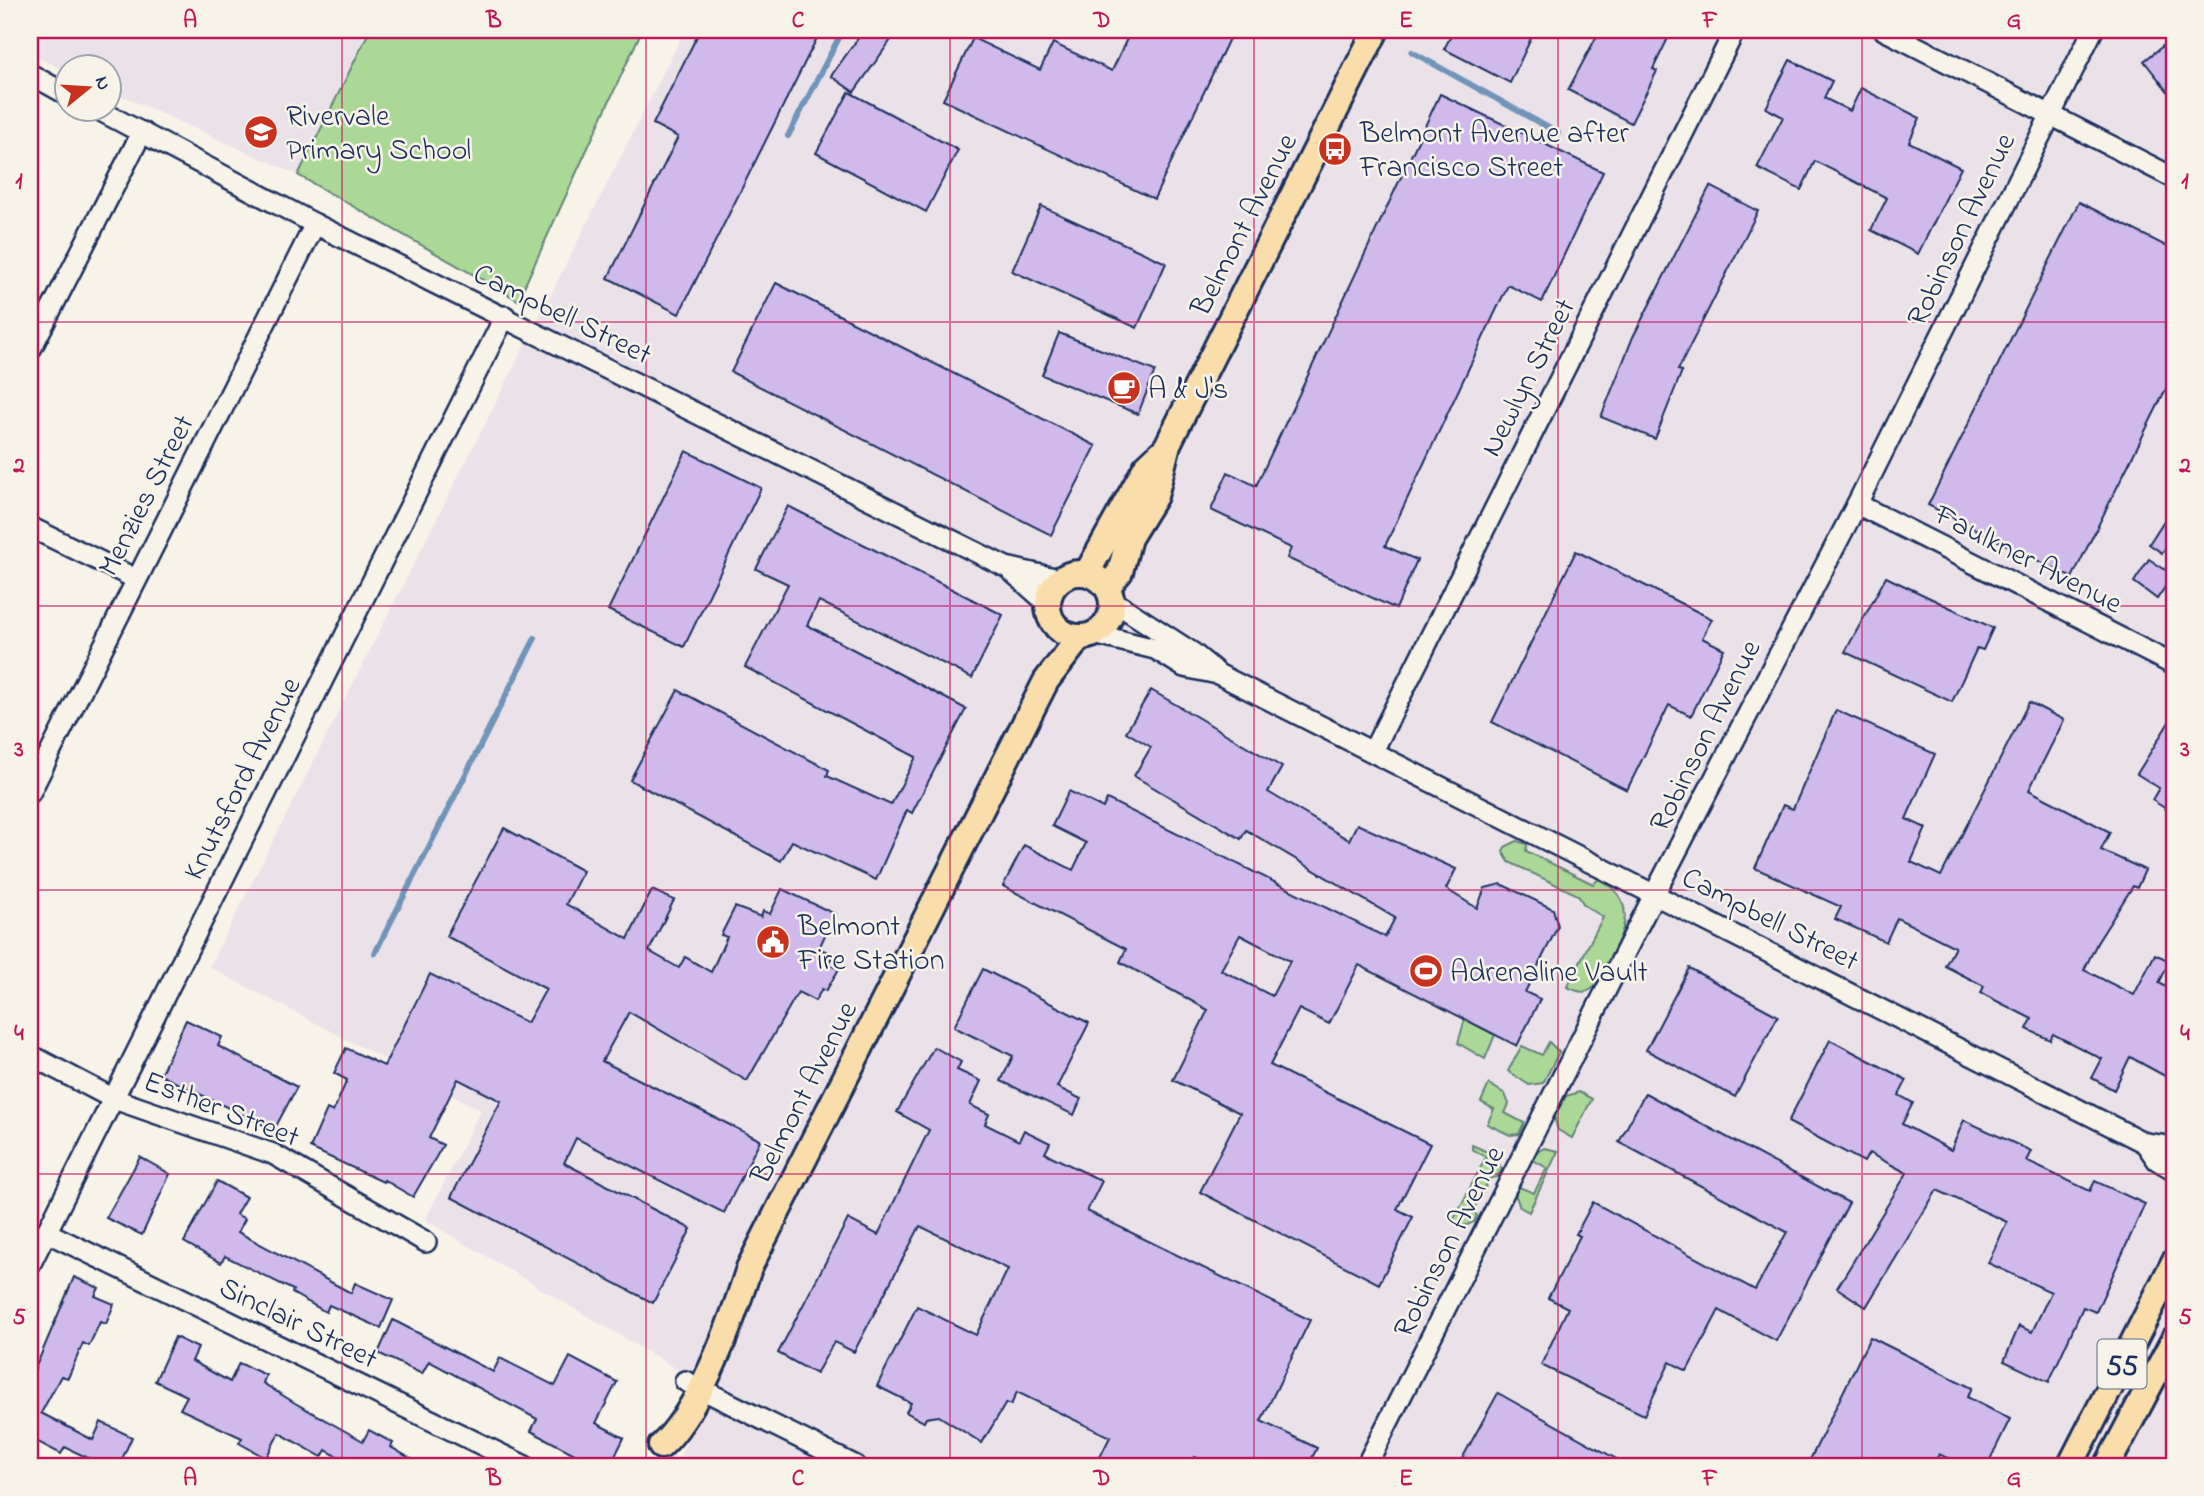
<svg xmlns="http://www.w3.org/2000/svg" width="2204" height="1496" viewBox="0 0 2204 1496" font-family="'Indie Flower',sans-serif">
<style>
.built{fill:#ebe2e9}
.green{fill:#acd897;stroke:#64847a;stroke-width:2}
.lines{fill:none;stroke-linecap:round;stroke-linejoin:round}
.stream{stroke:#7194b9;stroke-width:6}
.building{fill:#cfbaeb;stroke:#1b2f5e;stroke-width:2;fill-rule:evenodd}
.minor-casing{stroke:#1b2f5e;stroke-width:24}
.major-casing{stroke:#1b2f5e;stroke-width:30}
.minor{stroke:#f7f3e8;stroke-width:19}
.major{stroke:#f9deab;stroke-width:24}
.grid{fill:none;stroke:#c2185b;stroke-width:2;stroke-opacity:0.55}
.labels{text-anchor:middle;stroke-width:5;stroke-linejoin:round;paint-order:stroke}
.shield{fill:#f7f3e8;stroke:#5d6a87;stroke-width:2}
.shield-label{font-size:28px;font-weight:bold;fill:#1b2f5e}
.poi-label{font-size:30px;fill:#1b2f5e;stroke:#f7f3e8;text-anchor:start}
.street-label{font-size:30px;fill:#1b2f5e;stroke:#f7f3e8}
.neatline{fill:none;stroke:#c2185b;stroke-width:2.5}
.grid-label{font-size:23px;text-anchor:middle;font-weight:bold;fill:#c2185b}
</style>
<rect width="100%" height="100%" fill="#f7f3e8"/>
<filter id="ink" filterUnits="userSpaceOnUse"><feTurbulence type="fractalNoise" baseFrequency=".0143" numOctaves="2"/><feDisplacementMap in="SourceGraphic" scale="14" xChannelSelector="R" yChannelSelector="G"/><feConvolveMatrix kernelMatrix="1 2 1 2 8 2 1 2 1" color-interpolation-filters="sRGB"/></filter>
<g filter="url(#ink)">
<g class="built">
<polygon points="30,30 369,30 298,175 109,90 108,66 66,66 66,71 30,54"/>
<polygon points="685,30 2174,30 2174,1466 675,1466 712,1390 425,1220 481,1110 209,967"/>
</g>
<g class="green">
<polygon points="370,30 642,30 518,300 298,175"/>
<path d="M 1517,841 L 1527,844 L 1526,851 L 1589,882 L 1593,884 L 1599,879 C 1649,905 1614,948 1596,984 C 1588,996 1579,992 1567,987 L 1603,917 L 1584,905 L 1578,895 L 1509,862 L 1503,852 L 1505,847 Z"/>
<polygon points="1465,1019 1495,1035 1485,1059 1458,1043"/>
<polygon points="1549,1042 1559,1052 1543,1083 1529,1085 1508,1071 1522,1046 1542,1055"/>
<polygon points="1489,1084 1505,1094 1509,1104 1505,1113 1524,1123 1519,1134 1510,1135 1487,1124 1494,1109 1481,1102"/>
<polygon points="1579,1092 1592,1099 1572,1138 1558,1130 1554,1117 1566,1096"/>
<polygon points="1472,1145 1492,1154 1502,1169 1497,1177 1490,1178 1473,1210 1477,1216 1474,1222 1465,1226 1453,1221 1486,1157 1472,1149"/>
<polygon points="1544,1148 1558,1151 1529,1212 1520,1207 1515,1194 1519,1187 1534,1193 1547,1168 1533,1160 1536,1153"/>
</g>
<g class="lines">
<g class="stream">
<polyline points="1412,52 1558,133"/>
<polyline points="788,136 843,30"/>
<polyline points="375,953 535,638"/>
</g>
</g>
<g class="building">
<polygon points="700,30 821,30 679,314 608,278 678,137 653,124"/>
<polygon points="864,30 898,30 854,92 831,76"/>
<polygon points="1131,30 1233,30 1154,199 943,100 973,38 1040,70 1053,43 1112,71"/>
<polygon points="1454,30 1535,30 1510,83 1444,49"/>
<polygon points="1600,30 1672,30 1653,69 1657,71 1631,123 1568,90"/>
<polygon points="2174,37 2174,99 2144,61"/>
<polygon points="1790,60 1832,81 1824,98 1850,111 1861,88 1920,118 1909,142 1961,168 1918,254 1871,230 1887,198 1815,161 1801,190 1757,168 1783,117 1766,108"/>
<polygon points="849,92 958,150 926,212 816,153"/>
<polygon points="1440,94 1603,172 1542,302 1508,285 1385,546 1417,560 1396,609 1287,558 1291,548 1211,510 1228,472 1256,486"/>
<polygon points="1710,186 1758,211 1678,370 1682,371 1655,439 1601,417 1633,337"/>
<polygon points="2079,202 2174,250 2174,373 2072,578 1928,505"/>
<polygon points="1041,206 1166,263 1137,328 1012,271"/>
<polygon points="776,283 1096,446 1051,535 731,372"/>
<polygon points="1059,333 1155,371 1138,414 1042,375"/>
<polygon points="686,451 761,488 684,647 608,610"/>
<polygon points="2174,505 2174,535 2162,553 2149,544"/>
<polygon points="788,506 1003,615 972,678 819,601 807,625 966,709 912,813 907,810 876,880 792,841 781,861 630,780 678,690 829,770 827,776 891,805 916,757 745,667 788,584 756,569"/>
<polygon points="1576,551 1712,619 1702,638 1724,649 1691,716 1669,705 1627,790 1492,722"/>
<polygon points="2149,559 2173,575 2157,599 2134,582"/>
<polygon points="1886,577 1993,628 1983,650 1977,648 1952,702 1845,652"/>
<path d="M 1151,690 L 1282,767 L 1268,792 L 1349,840 L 1357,824 L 1456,869 L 1446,889 L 1477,908 L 1485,888 L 1501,884 L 1553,909 L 1558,926 L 1525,992 L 1540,999 L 1517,1046 L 1359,965 L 1329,1024 L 1299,1009 L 1270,1065 L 1430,1144 L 1397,1209 L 1413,1217 L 1379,1284 L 1200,1192 L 1240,1113 L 1173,1080 L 1208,1010 L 1120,962 L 1126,949 L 1003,886 L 1024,845 L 1073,870 L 1086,843 L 1052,826 L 1069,791 L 1103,808 L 1107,799 L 1385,937 L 1395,918 L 1246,830 L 1241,839 L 1134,776 L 1151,747 L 1126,732 ZM 1240,935 L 1290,961 L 1272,996 L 1221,970 Z"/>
<polygon points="2029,702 2064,720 2029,790 2110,832 2101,850 2145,870 2137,888 2133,886 2097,943 2084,970 2134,995 2155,954 2170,961 2159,983 2174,991 2174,1081 2130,1057 2114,1090 2092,1078 2102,1059 2053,1034 2050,1040 2027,1029 2032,1019 1981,993 1984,986 1945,966 1955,947 1897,918 1886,942 1835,919 1841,907 1755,868 1783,805 1793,809 1836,710 1935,754 1906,819 1926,828 1911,862 1941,876"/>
<polygon points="2174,714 2174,814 2152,800 2159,788 2137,774"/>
<polygon points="504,828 583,871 566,904 628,939 652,890 674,900 649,951 679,968 685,957 711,972 727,937 721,935 735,907 761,917 763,911 770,914 782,889 835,914 819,948 833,955 828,964 839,969 826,991 822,989 815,1001 798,992 747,1081 629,1012 602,1061 760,1140 724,1213 576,1138 564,1163 691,1229 653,1303 451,1197 501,1101 458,1079 429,1138 443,1145 413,1197 384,1180 383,1182 310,1148 327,1109 333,1112 347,1080 334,1073 346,1048 384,1066 430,974 527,1023 546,989 446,936"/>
<polygon points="1689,968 1778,1016 1735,1097 1646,1050"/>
<polygon points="983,969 1089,1023 1057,1087 1081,1099 1074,1115 1001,1081 1013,1056 954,1027"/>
<polygon points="186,1020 222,1037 218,1046 297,1087 274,1130 160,1075"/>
<polygon points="1830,1040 1907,1080 1899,1095 1913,1103 1902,1124 1951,1150 1964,1120 2031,1151 2026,1161 2090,1191 2095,1181 2145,1204 2096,1312 2083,1307 2049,1382 2004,1361 2019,1326 2032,1332 2051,1292 1988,1263 2007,1222 1937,1190 1866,1307 1837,1288 1907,1173 1869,1153 1864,1162 1788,1122"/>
<polygon points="934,1047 961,1062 957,1070 981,1081 970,1105 989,1114 985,1124 1019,1141 1024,1130 1050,1143 1045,1153 1102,1181 1087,1211 1310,1320 1261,1421 1317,1448 1308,1466 1214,1466 1195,1457 1190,1466 1108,1466 1098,1461 1110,1437 1017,1392 1011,1405 1006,1403 982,1443 939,1416 926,1418 924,1422 906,1412 911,1403 877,1386 917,1306 976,1335 1008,1269 920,1226 854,1352 834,1342 816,1374 778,1353 848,1219 878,1235 929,1130 897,1112"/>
<polygon points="1645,1093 1849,1203 1776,1341 1719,1310 1687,1371 1670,1362 1644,1415 1541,1365 1568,1308 1548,1298 1580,1236 1576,1234 1593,1202 1755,1290 1787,1232 1619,1142"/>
<polygon points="140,1157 170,1174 142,1235 106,1218"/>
<polygon points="217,1181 246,1197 236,1214 245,1219 238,1232 351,1293 355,1283 393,1300 381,1328 329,1305 326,1312 292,1293 293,1290 225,1256 221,1263 184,1242"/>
<polygon points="74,1277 99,1288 95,1296 114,1304 106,1324 100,1322 89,1346 83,1343 68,1378 61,1376 41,1413 93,1440 101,1422 132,1437 119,1466 105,1466 65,1447 61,1454 30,1438 30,1368 34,1371"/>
<polygon points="393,1320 493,1372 500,1358 555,1386 570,1357 617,1382 596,1423 624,1438 610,1466 597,1466 531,1431 537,1419 429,1361 422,1374 378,1353"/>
<polygon points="175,1337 198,1348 192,1361 230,1382 239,1363 266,1375 263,1383 295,1403 363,1441 369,1430 393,1443 391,1447 423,1466 355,1466 326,1450 322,1457 279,1433 266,1458 239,1443 242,1438 180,1409 187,1396 155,1381"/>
<polygon points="1870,1337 1972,1388 1967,1397 2010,1419 1987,1466 1964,1466 1939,1454 1933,1466 1807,1466"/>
<polygon points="1498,1393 1629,1466 1458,1466"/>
</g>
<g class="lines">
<g class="minor-casing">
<g id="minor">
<polyline points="1884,30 2174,178"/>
<polyline points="30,74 66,94"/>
<polyline points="95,108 315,224 1006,567 1059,579"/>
<polyline points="30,351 142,132"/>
<polyline points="1857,504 2174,665"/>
<polyline points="30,527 136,579"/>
<polyline points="1010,570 1047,603"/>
<polyline points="1113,601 1193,653 1215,671"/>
<polyline points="1094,634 1155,649 1184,667 1218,674 2145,1143 2174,1147"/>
<polyline points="1373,751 1735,30"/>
<polyline points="30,793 315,224"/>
<polyline points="30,1055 114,1099 273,1154 426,1242"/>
<polyline points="2145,1143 2157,1160 2174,1170"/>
<polyline points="46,1232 525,1466"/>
<polyline points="30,1265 505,316"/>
<polyline points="685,1381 856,1466"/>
<polyline points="1366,1466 1655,893 1857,504 2093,30"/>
</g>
</g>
<g class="major-casing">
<g id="major">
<circle cx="1080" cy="605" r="32"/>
<polyline points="1087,573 1146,467 1167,447"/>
<polyline points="1107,587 1120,572 1129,538 1155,496 1168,444 1376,30"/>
<path d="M 661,1446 C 701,1409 732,1321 749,1268 L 1046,681 L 1080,637"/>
<polyline points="2070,1466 2174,1262"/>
<polyline points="2107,1466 2174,1339"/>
</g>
</g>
<use href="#minor" class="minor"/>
<use href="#major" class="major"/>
</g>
</g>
<path class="grid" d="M 342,30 L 342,1466M 646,30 L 646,1466M 950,30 L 950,1466M 1254,30 L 1254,1466M 1558,30 L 1558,1466M 1862,30 L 1862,1466M 30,322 L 2174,322M 30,606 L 2174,606M 30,890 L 2174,890M 30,1174 L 2174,1174"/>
<defs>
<g id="school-disc" transform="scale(1.75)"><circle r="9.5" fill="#c8321e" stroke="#f7f3e8"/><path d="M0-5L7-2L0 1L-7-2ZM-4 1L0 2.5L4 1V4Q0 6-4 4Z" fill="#fff"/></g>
<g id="bus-disc" transform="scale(1.75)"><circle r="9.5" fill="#c8321e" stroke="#f7f3e8"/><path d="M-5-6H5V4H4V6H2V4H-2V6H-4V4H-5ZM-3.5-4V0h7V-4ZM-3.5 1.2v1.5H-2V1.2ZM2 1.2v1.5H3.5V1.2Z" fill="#fff"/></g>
<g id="cafe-disc" transform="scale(1.75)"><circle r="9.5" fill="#c8321e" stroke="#f7f3e8"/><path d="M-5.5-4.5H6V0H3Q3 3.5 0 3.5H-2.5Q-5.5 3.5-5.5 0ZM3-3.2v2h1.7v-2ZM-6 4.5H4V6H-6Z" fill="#fff"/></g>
<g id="civic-disc" transform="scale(1.75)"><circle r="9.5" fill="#c8321e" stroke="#f7f3e8"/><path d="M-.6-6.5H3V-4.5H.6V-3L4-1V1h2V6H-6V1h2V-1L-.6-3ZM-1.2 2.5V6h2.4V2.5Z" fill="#fff"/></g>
<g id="stadium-disc" transform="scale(1.75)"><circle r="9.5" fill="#c8321e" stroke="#f7f3e8"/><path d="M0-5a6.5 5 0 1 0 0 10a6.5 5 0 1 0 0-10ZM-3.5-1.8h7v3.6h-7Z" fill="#fff"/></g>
</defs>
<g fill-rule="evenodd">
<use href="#school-disc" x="261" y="132"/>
<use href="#bus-disc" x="1335" y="149"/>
<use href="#cafe-disc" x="1124" y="388"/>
<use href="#civic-disc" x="773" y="942"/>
<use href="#stadium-disc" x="1426" y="971"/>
</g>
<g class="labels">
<rect class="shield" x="2097.5" y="1339.5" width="49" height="49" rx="5"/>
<g class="shield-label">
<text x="2122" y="1374">55</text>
</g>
<g class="poi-label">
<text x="286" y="125">Rivervale<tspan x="286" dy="34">Primary School</tspan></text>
<text x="1360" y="142">Belmont Avenue after<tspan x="1360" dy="34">Francisco Street</tspan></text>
<text x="1148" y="398">A &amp; J's</text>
<text x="798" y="935">Belmont<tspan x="798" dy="34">Fire Station</tspan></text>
<text x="1450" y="981">Adrenaline Vault</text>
</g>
<g class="street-label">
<text transform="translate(1243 224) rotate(-63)" y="10">Belmont Avenue</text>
<text transform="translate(1960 229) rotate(-64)" y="10">Robinson Avenue</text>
<text transform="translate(563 313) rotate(26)" y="10">Campbell Street</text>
<text transform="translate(1527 377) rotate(-63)" y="10">Newlyn Street</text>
<text transform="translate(145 495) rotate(-63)" y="10">Menzies Street</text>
<text transform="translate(2029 558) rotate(27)" y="10">Faulkner Avenue</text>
<text transform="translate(1704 735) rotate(-63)" y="10">Robinson Avenue</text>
<text transform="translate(241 778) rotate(-63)" y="10">Knutsford Avenue</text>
<text transform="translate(1771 918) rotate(27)" y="10">Campbell Street</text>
<text transform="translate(803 1092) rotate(-63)" y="10">Belmont Avenue</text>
<text transform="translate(222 1108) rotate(21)" y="10">Esther Street</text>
<text transform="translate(1448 1241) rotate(-63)" y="10">Robinson Avenue</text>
<text transform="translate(299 1322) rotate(26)" y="10">Sinclair Street</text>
</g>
</g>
<rect width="2204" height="1496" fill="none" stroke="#f7f3e8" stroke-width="77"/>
<g transform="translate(88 88) rotate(72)"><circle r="33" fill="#f7f3e8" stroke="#9fa5b1" stroke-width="2"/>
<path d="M0-5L12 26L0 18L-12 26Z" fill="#c8321e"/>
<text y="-10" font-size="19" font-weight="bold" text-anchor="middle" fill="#1b2f5e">N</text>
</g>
<rect x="38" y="38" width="2128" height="1420" class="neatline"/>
<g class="grid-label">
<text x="190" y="27">A</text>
<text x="494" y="27">B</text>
<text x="798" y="27">C</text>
<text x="1102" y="27">D</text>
<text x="1406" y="27">E</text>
<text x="1710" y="27">F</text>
<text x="2014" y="27">G</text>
<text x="19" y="188">1</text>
<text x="2185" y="188">1</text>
<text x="19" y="472">2</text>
<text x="2185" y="472">2</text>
<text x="19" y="756">3</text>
<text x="2185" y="756">3</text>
<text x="19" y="1040">4</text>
<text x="2185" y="1040">4</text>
<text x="19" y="1324">5</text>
<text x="2185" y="1324">5</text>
<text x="190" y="1485">A</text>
<text x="494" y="1485">B</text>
<text x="798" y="1485">C</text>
<text x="1102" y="1485">D</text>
<text x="1406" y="1485">E</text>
<text x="1710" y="1485">F</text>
<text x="2014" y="1485">G</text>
</g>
</svg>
